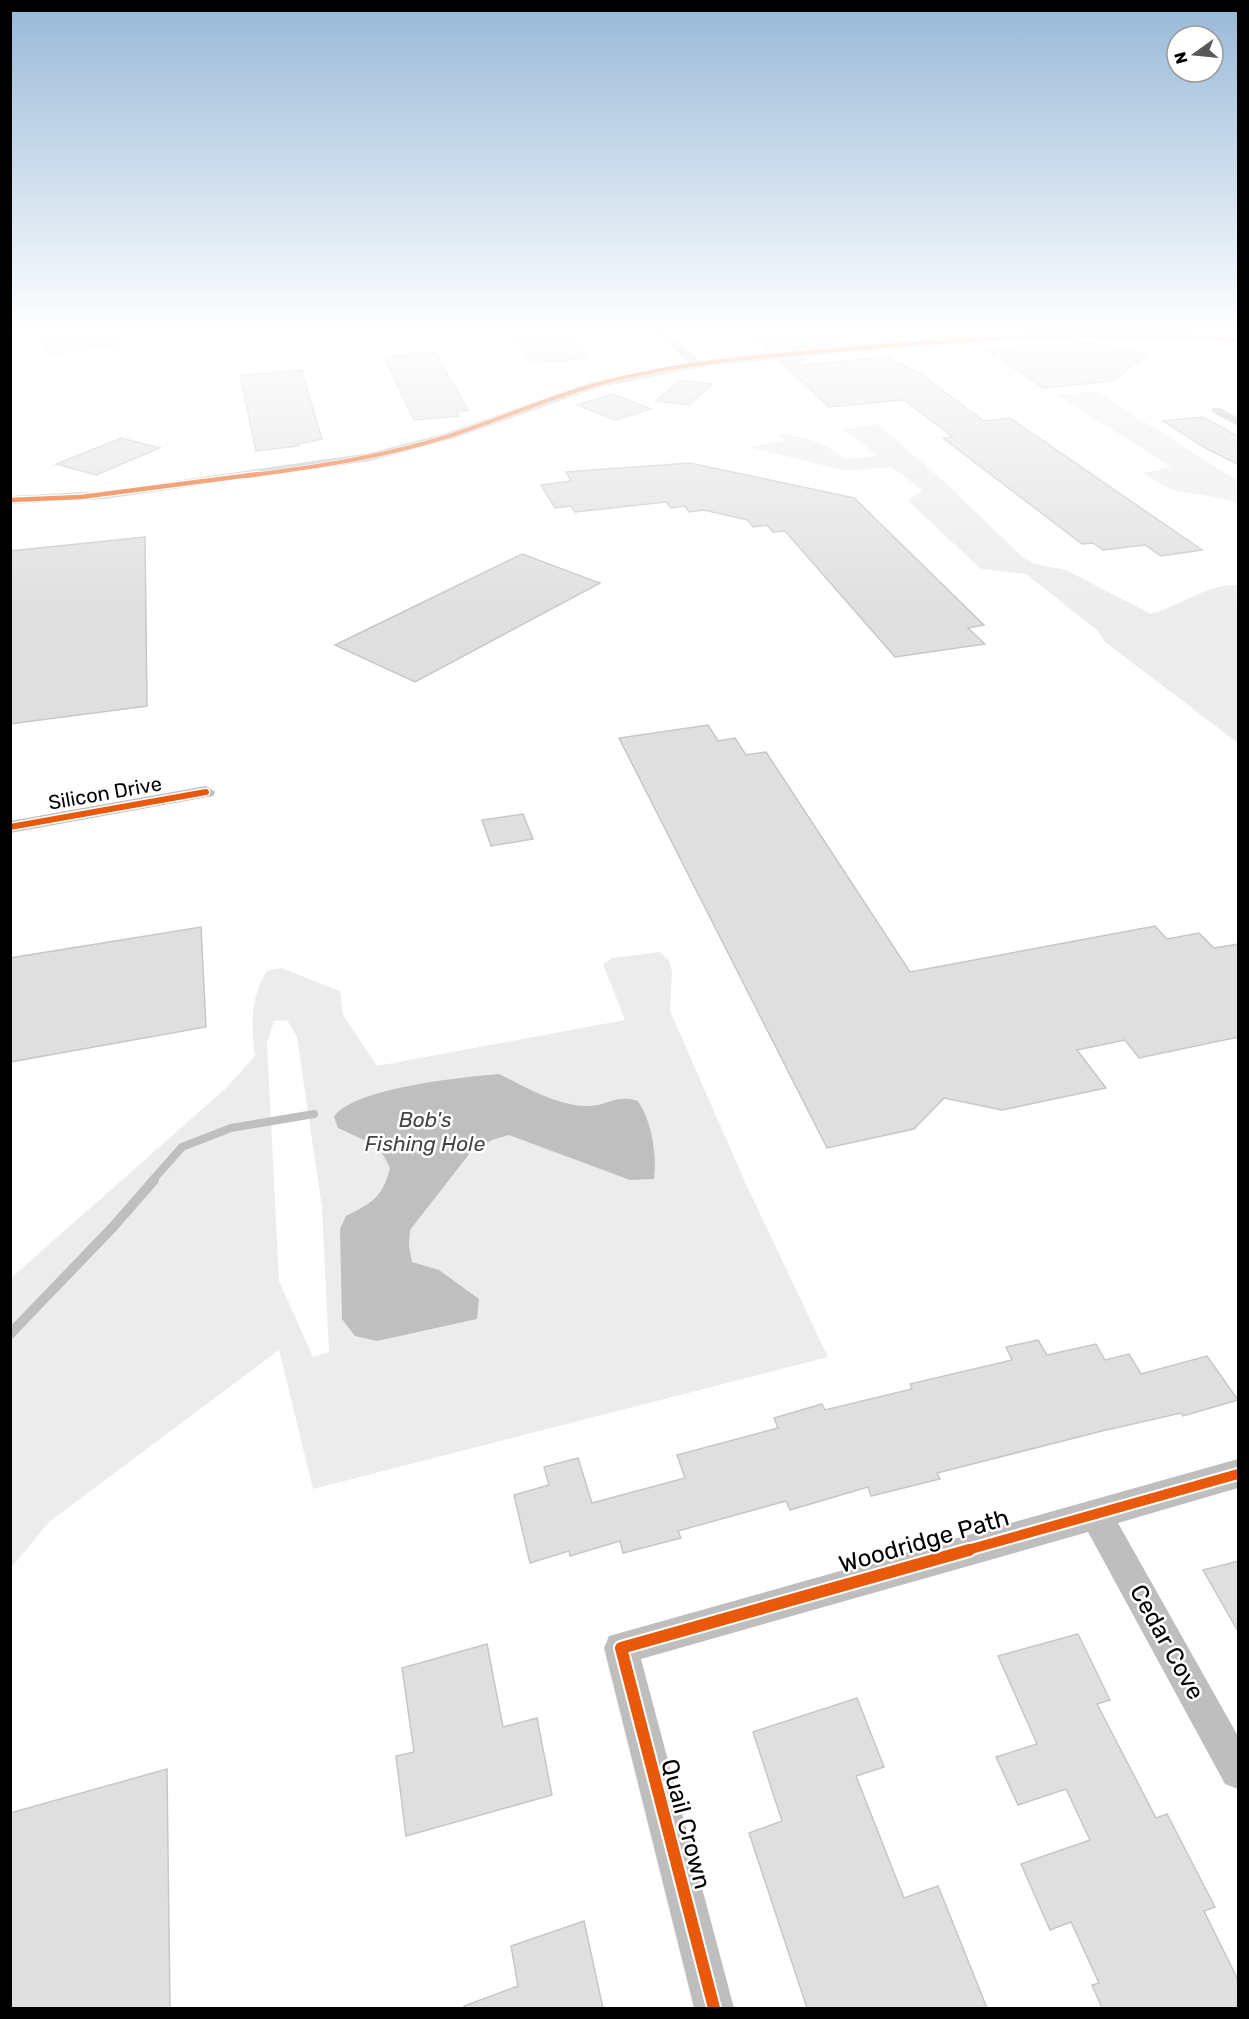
<svg xmlns="http://www.w3.org/2000/svg" width="1249" height="2019" viewBox="0 0 1249 2019" font-family="Rubik,sans-serif">
<style>
.green{fill:#ececec;fill-rule:evenodd}
.water{fill:#bfbfbf}
.lines{fill:none;stroke-linecap:round;stroke-linejoin:round}
.stream-far1{stroke:#bfbfbf;stroke-width:8}
.stream{stroke:#bfbfbf;stroke-width:10}
.building{fill:#dfdfdf;stroke:#c7c7c7;stroke-width:1.5}
.street{fill:#bebebe;fill-rule:evenodd}
.cycleway-far4-casing{stroke:#fff;stroke-width:5}
.cycleway-far3-casing{stroke:#fff;stroke-width:7}
.cycleway-far2-casing{stroke:#fff;stroke-width:9}
.cycleway-far1-casing{stroke:#fff;stroke-width:14}
.cycleway-casing{stroke:#fff;stroke-width:16}
.cycleway-far4{stroke:#e8590c;stroke-width:4}
.cycleway-far3{stroke:#e8590c;stroke-width:4.5}
.cycleway-far2{stroke:#e8590c;stroke-width:6}
.cycleway-far1{stroke:#e8590c;stroke-width:10}
.cycleway{stroke:#e8590c;stroke-width:12}
.labels{text-anchor:middle;stroke-width:5;stroke-linejoin:round;paint-order:stroke}
.street-label{font-size:20px;fill:#000;stroke:#fff}
.water-label{font-size:21px;font-style:italic;fill:#444;stroke:#fff}
.near-street-label{font-size:24px;fill:#000;stroke:#fff}
</style>
<rect width="100%" height="100%" fill="#fff"/>
<g class="green">
<polygon points="1096,391 1238,481 1238,504 1231,500 1172,490 1143,473 1171,467 1058,395"/>
<path d="M 877,424 L 945,482 L 1020,555 L 1035,564 L 1066,570 L 1151,614 C 1181,606 1207,583 1238,585 L 1238,743 L 1105,642 L 1097,630 L 1026,574 L 981,569 L 908,501 L 922,490 L 892,467 L 845,471 L 749,447 L 785,441 L 779,435 C 800,433 829,445 845,459 L 878,456 L 844,429 Z"/>
<path d="M 659,952 L 669,960 L 672,972 L 670,1011 L 746,1184 L 828,1357 L 313,1489 L 279,1350 L 49,1522 L 11,1568 L 11,1278 L 225,1089 L 255,1056 C 251,1026 250,998 267,971 L 281,968 L 340,991 L 343,1015 L 377,1066 L 625,1020 L 603,964 L 612,958 ZM 287,1020 L 297,1037 L 322,1208 L 329,1352 L 313,1357 L 279,1281 L 267,1043 L 274,1021 Z"/>
</g>
<path class="water" d="M 499,1074 C 526,1087 557,1106 588,1106 C 608,1106 615,1094 638,1101 C 652,1122 657,1154 654,1179 L 630,1180 L 509,1135 L 492,1140 L 470,1153 L 410,1230 L 409,1246 L 412,1262 L 439,1270 L 479,1299 L 477,1319 L 377,1341 L 355,1336 L 342,1319 L 340,1229 L 346,1216 C 372,1203 383,1197 390,1168 L 379,1147 L 338,1128 L 334,1117 C 352,1088 464,1077 499,1074 Z"/>
<g class="lines">
<polyline class="stream-far1" points="152,1181 182,1147 231,1128 314,1114"/>
<polyline class="stream" points="10,1334 113,1227 154,1180"/>
</g>
<g class="building">
<polygon points="35,331 118,331 119,344 50,354"/>
<polygon points="747,331 852,331 828,345 768,351"/>
<polygon points="571,337 589,358 532,363 516,341"/>
<polygon points="1087,343 1147,354 1113,381 1044,388 985,349"/>
<polygon points="435,352 468,410 457,411 459,416 414,420 384,357"/>
<polygon points="886,357 919,373 984,421 1010,418 1202,550 1161,556 1145,545 1103,550 1093,543 1082,544 943,438 953,437 904,400 829,407 780,361 805,359 793,366"/>
<polygon points="301,370 322,439 298,444 299,446 256,451 240,375"/>
<polygon points="681,380 712,384 689,405 656,401"/>
<polygon points="613,394 651,409 615,420 577,405"/>
<polygon points="1203,417 1239,437 1239,465 1207,449 1163,421"/>
<polygon points="121,438 160,448 96,475 56,464"/>
<polygon points="690,463 854,498 984,625 968,628 985,644 895,657 785,531 773,532 767,525 753,527 748,520 704,510 689,512 685,506 671,508 666,502 575,512 571,506 555,508 541,485 571,481 566,472"/>
<polygon points="145,537 147,706 10,724 10,551"/>
<polygon points="522,554 600,583 415,682 335,645"/>
<polygon points="708,725 718,741 735,738 746,755 766,752 910,972 1155,926 1167,939 1199,933 1214,948 1239,944 1239,1037 1139,1058 1125,1040 1077,1050 1106,1088 1002,1110 944,1098 914,1129 827,1148 619,738"/>
<polygon points="523,814 533,839 491,846 482,820"/>
<polygon points="201,927 206,1027 10,1062 10,958"/>
<polygon points="1038,1340 1047,1355 1096,1344 1105,1360 1129,1354 1141,1374 1207,1356 1238,1400 1183,1416 1181,1413 1102,1431 937,1473 940,1479 871,1496 868,1487 790,1510 786,1501 678,1531 681,1538 623,1553 620,1541 570,1556 569,1551 530,1563 514,1495 549,1485 544,1467 578,1458 592,1503 685,1478 677,1455 778,1428 774,1418 822,1404 825,1410 912,1389 910,1384 1012,1360 1006,1347"/>
<polygon points="1239,1561 1239,1633 1203,1570"/>
<polygon points="1078,1634 1110,1700 1097,1704 1156,1818 1167,1814 1215,1907 1204,1911 1239,1982 1239,2008 1102,2008 1092,1985 1099,1983 1071,1922 1050,1930 1021,1864 1090,1840 1066,1789 1018,1805 996,1757 1037,1744 998,1656"/>
<polygon points="487,1644 503,1727 537,1718 552,1795 406,1836 396,1756 414,1752 402,1668"/>
<polygon points="857,1698 884,1767 856,1776 904,1898 938,1886 987,2008 807,2008 749,1833 782,1821 753,1732"/>
<polygon points="167,1769 170,2008 10,2008 10,1813"/>
<polygon points="584,1921 603,2008 464,2008 464,2006 518,1986 511,1946"/>
</g>
<g class="lines">
<g class="street">
<path d="M 654,331 L 665,331 L 700,361 C 759,353 818,348 877,343 C 998,333 1117,329 1238,337 L 1238,343 L 1142,338 L 1001,341 L 857,351 L 709,366 L 600,387 L 455,438 L 370,461 L 104,499 L 10,504 L 10,496 L 104,491 L 370,453 L 446,433 L 592,382 L 689,363 Z"/>
<polygon points="1212,408 1220,408 1238,418 1238,426 1212,412"/>
<polygon points="206,786 215,792 213,796 10,833 10,821"/>
<polygon points="1238,1459 1238,1488 1118,1523 1238,1736 1238,1789 1225,1784 1088,1532 641,1659 734,2008 694,2008 604,1648 609,1636"/>
</g>
<g class="cycleway-far4-casing">
<path id="cycleway-far4" d="M 246,476 C 315,467 383,457 449,436 C 507,417 563,391 622,378 C 696,361 773,355 848,349 C 978,337 1108,331 1238,340"/>
</g>
<g class="cycleway-far3-casing">
<polyline id="cycleway-far3" points="10,500 81,497 258,474"/>
</g>
<g class="cycleway-far2-casing">
<polyline id="cycleway-far2" points="10,827 206,792"/>
</g>
<g class="cycleway-far1-casing">
<polyline id="cycleway-far1" points="964,1551 1238,1474"/>
</g>
<g class="cycleway-casing">
<polyline id="cycleway" points="714,2008 621,1648 969,1550"/>
</g>
<use href="#cycleway-far4" class="cycleway-far4"/>
<use href="#cycleway-far3" class="cycleway-far3"/>
<use href="#cycleway-far2" class="cycleway-far2"/>
<use href="#cycleway-far1" class="cycleway-far1"/>
<use href="#cycleway" class="cycleway"/>
</g>
<linearGradient id="sky" x2="0" y2="1"><stop stop-color="#97b8d8"/><stop offset="0.54" stop-color="#fff"/><stop offset="1" stop-color="#fff" stop-opacity="0"/></linearGradient>
<rect width="1249" height="614" fill="url(#sky)"/>
<g class="labels">
<g class="street-label">
<text transform="translate(105 793) rotate(-10)" y="7">Silicon Drive</text>
</g>
<g class="water-label">
<text x="425" y="1127">Bob's<tspan x="425" dy="24">Fishing Hole</tspan></text>
</g>
<g class="near-street-label">
<text transform="translate(924 1541) rotate(-16)" y="8">Woodridge Path</text>
<text transform="translate(1167 1642) rotate(61)" y="8">Cedar Cove</text>
<text transform="translate(686 1824) rotate(75)" y="8">Quail Crown</text>
</g>
</g>
<rect width="1249" height="2019" fill="none" stroke="#000000" stroke-width="24"/>
<g transform="translate(1195 54) rotate(255)"><circle r="28" fill="#ffffff" stroke="#999999" stroke-width="1.5"/>
<path d="M0-4.5L10 22L0 15L-10 22Z" fill="#595959"/>
<text y="-9" font-size="16" font-weight="bold" text-anchor="middle" fill="#000000">N</text>
</g>
</svg>
